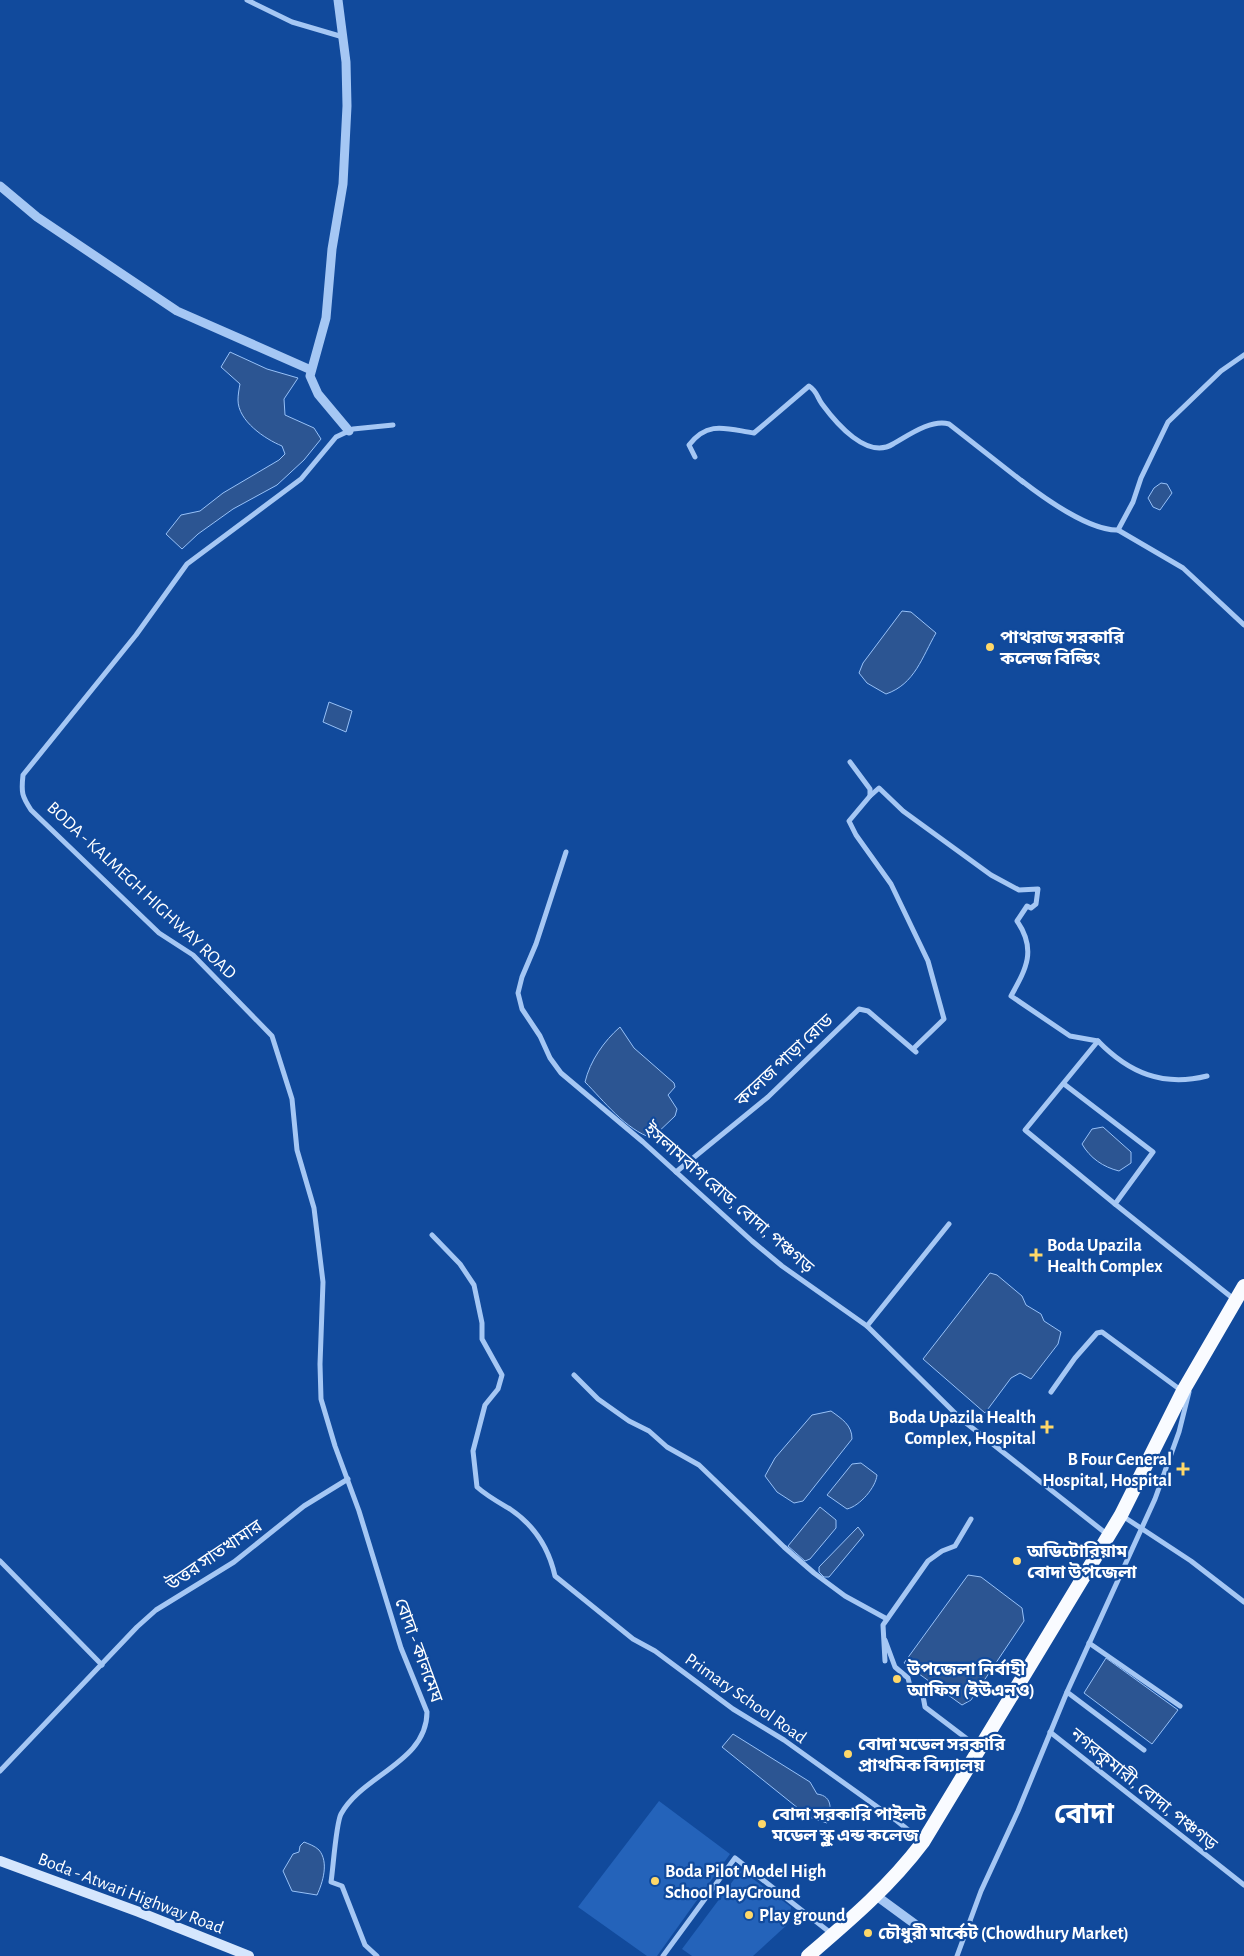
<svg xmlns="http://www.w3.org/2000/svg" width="1244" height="1956" viewBox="0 0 1244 1956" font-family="'Alegreya Sans','Noto Sans Bengali',sans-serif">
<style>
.green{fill:#2463ba}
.water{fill:#2c5592;stroke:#97c1f8}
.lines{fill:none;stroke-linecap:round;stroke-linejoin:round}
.minor{stroke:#a5c7f4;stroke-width:5}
.tertiary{stroke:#a5c7f4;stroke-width:9}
.secondary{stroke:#d5e6fd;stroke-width:10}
.trunk{stroke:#f9fbff;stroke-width:14}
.poi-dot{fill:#ffd869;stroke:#114a9c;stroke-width:2}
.labels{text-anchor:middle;stroke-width:4.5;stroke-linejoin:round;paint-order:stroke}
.poi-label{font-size:18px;font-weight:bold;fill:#fff;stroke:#114a9c;text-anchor:start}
.street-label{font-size:18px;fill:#fff;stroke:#114a9c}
.town-label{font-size:28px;font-weight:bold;fill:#fff;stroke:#114a9c}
</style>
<rect width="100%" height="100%" fill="#114a9c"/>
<g class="green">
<polygon points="659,1801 730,1854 657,1956 647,1956 578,1907"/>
<polygon points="741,1870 791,1907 789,1923 753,1956 692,1956 682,1949"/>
</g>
<g class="water">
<path d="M 230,352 L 267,369 L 298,378 L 284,399 L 285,415 L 314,428 L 321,439 L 304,460 L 277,485 L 233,509 L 198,534 L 182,549 L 166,534 L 181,515 L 200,511 L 223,493 L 279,460 L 285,454 L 282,446 C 265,439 238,421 238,400 C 238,395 239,389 240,384 L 221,367 Z"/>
<polygon points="1161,483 1167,484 1172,493 1160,510 1153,507 1148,498 1154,488"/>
<path d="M 902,611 L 911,612 L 936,633 C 922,657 915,684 886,694 L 867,683 L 859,673 L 863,663 Z"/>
<polygon points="329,702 352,711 346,732 323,722"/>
<path d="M 620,1027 L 634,1048 L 674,1083 L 675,1087 L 668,1095 L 677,1109 L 675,1116 L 652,1138 C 626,1130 603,1100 585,1082 C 590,1061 604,1041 620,1027 Z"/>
<path d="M 1103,1127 L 1131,1152 L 1131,1163 L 1119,1171 C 1103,1167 1090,1158 1082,1144 L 1092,1129 Z"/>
<polygon points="990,1273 997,1275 1022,1296 1026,1305 1041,1314 1044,1321 1061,1332 1058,1344 1031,1379 1020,1373 1011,1378 985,1413 923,1359"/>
<path d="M 831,1411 C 842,1419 852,1425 852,1439 L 803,1501 L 794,1503 L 777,1492 L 765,1476 L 775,1458 L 812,1415 Z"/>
<path d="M 861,1463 L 877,1475 C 876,1487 860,1506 847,1509 L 827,1495 L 852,1464 Z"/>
<polygon points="820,1507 836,1520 836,1528 810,1559 805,1561 788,1546"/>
<polygon points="858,1527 864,1535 829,1577 824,1577 819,1572 819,1567"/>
<polygon points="968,1575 981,1577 1022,1608 1024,1621 971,1700 962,1705 904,1663"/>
<polygon points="1106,1658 1178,1710 1152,1744 1084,1693"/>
<path d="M 733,1734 L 810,1782 L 817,1794 C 834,1796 831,1812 827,1823 L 809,1817 L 722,1747 Z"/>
<path d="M 304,1842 C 309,1844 315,1846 319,1850 C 329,1862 323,1882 317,1895 L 292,1891 L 283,1871 L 293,1854 L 299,1852 L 300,1846 Z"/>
</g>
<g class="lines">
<g class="minor">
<polyline points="247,0 292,22 343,37"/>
<path d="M 695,457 L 689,445 C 708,420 727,429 754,433 L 809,386 C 817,391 817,397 822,404 C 836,423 867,460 893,444 C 909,435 931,419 949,424 L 1023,482"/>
<path d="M 1022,481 C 1044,498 1090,531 1118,530 L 1133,502 L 1141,478 L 1168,422 L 1221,371 L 1244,355"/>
<polyline points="1118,530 1183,568 1244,625"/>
<polyline points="850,762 870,789 870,796 849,821 856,835 891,884 928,961 944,1019 913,1049"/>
<path d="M 870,796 L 879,788 L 903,811 L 991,875 L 1019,890 L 1038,889 L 1036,904 L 1031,908 L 1027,906 L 1017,921 C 1037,950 1026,969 1011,996 L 1070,1036 L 1098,1041"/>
<polyline points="566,852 536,944 522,977 518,993 522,1009 540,1036 550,1058 561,1073 643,1142 752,1241 782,1266 867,1326 961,1419 1108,1535"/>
<polyline points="1064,1084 1153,1152 1115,1204 1235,1300"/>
<polyline points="676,1172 768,1097 859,1009 868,1011 916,1052"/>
<path d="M 1115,1204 L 1025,1130 L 1098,1041 C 1129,1073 1163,1087 1207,1076"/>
<path d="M 432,1235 L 460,1264 L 474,1285 L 482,1323 L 482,1339 L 502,1375 L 498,1389 L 485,1405 L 473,1451 L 477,1487 C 487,1496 498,1502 510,1509 C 534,1525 549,1549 555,1576 L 633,1639 L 655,1651 L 733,1709 L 784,1740 L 897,1821 L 922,1841"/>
<polyline points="867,1326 949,1224"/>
<polyline points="574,1375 598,1399 629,1421 649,1431 667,1447 699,1465 784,1547 814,1573 845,1596 887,1619"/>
<polyline points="1051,1392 1075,1358 1097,1333 1102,1332 1182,1391"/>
<polyline points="1121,1515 1191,1561 1244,1602"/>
<polyline points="0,1561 102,1665"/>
<polyline points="885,1640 895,1667 908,1678 910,1686 923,1696 925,1707 979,1748"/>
<polyline points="1089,1643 1180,1706"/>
<polyline points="885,1661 883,1625 928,1561 942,1551 955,1546 971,1519"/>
<polyline points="1067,1692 1144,1750"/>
<polyline points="1050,1732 1244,1885"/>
<polyline points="0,1771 137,1627 156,1610 234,1562 304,1506 348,1479"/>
<path d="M 377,1956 L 365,1945 L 342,1886 L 331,1882 C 333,1870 336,1823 341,1814 C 362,1775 427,1762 427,1712 L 401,1648 L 359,1511 L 335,1446 L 321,1399 L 320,1364 L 323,1282 L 314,1208 L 297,1150 L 292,1099 L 272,1036 L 193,955 L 159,933 L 31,810 C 22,796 21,793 23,775 L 136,635 L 187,564 L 301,479 L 336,437 L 353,429 L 393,425"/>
<polyline points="663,1956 735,1858 832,1934"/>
<polyline points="957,1956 981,1891 1018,1811 1067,1692 1155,1499 1179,1432 1189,1392"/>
</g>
<g class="tertiary">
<polyline points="338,0 346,62 347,106 343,184 332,249 326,318 310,376 318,394 349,431"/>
<polyline points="0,186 37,217 177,311 311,370"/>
<polyline points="878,1897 923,1930 920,1934"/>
</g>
<polyline class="secondary" points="0,1861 139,1912 249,1956"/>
<path class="trunk" d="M 808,1956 C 850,1920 890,1886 923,1842 L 1121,1515 L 1183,1391 L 1244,1286"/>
</g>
<g class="poi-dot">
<circle cx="990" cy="647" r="5"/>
<path d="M1033.5 1247.5h5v5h5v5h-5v5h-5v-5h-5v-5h5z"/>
<path d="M1044.5 1419.5h5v5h5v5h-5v5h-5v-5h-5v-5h5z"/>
<path d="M1180.5 1461.5h5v5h5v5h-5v5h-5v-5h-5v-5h5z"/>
<circle cx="1017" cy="1561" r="5"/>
<circle cx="897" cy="1679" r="5"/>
<circle cx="848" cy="1754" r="5"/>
<circle cx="762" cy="1824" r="5"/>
<circle cx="655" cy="1881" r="5"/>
<circle cx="749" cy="1915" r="5"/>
<circle cx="868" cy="1933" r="5"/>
</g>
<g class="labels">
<g class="poi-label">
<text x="1000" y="643">পাথরাজ সরকারি<tspan x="1000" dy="21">কলেজ বিল্ডিং</tspan></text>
<text x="1047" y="1251">Boda Upazila<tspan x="1047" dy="21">Health Complex</tspan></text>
<text x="1036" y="1423" text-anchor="end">Boda Upazila Health<tspan x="1036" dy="21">Complex, Hospital</tspan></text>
<text x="1172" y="1465" text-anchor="end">B Four General<tspan x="1172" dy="21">Hospital, Hospital</tspan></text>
<text x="1027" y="1557">অডিটোরিয়াম<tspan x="1027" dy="21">বোদা উপজেলা</tspan></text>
<text x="907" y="1675">উপজেলা নির্বাহী<tspan x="907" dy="21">আফিস (ইউএনও)</tspan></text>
<text x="858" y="1750">বোদা মডেল সরকারি<tspan x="858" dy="21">প্রাথমিক বিদ্যালয়</tspan></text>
<text x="772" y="1820">বোদা সরকারি পাইলট<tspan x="772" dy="21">মডেল স্কুল এন্ড কলেজ</tspan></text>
<text x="665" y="1877">Boda Pilot Model High<tspan x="665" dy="21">School PlayGround</tspan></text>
<text x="759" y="1921">Play ground</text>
<text x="878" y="1939">চৌধুরী মার্কেট (Chowdhury Market)</text>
</g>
<g class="street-label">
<text transform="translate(142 890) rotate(43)" y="6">BODA - KALMEGH HIGHWAY ROAD</text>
<text transform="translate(784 1060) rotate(-43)" y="6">কলেজ পাড়া রোড</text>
<text transform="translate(729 1198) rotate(41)" y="6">ইসলামবাগ রোড, বোদা, পঞ্চগড়</text>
<text transform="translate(214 1555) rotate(-34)" y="6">উত্তর সাতখামার</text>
<text transform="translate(419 1650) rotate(70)" y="6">বোদা - কালমেঘ</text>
<text transform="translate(746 1698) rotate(35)" y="6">Primary School Road</text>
<text transform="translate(1144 1789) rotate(39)" y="6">নগরকুমারী, বোদা, পঞ্চগড়</text>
<text transform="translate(131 1893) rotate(21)" y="6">Boda - Atwari Highway Road</text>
</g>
<g class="town-label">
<text x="1084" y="1823">বোদা</text>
</g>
</g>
</svg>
